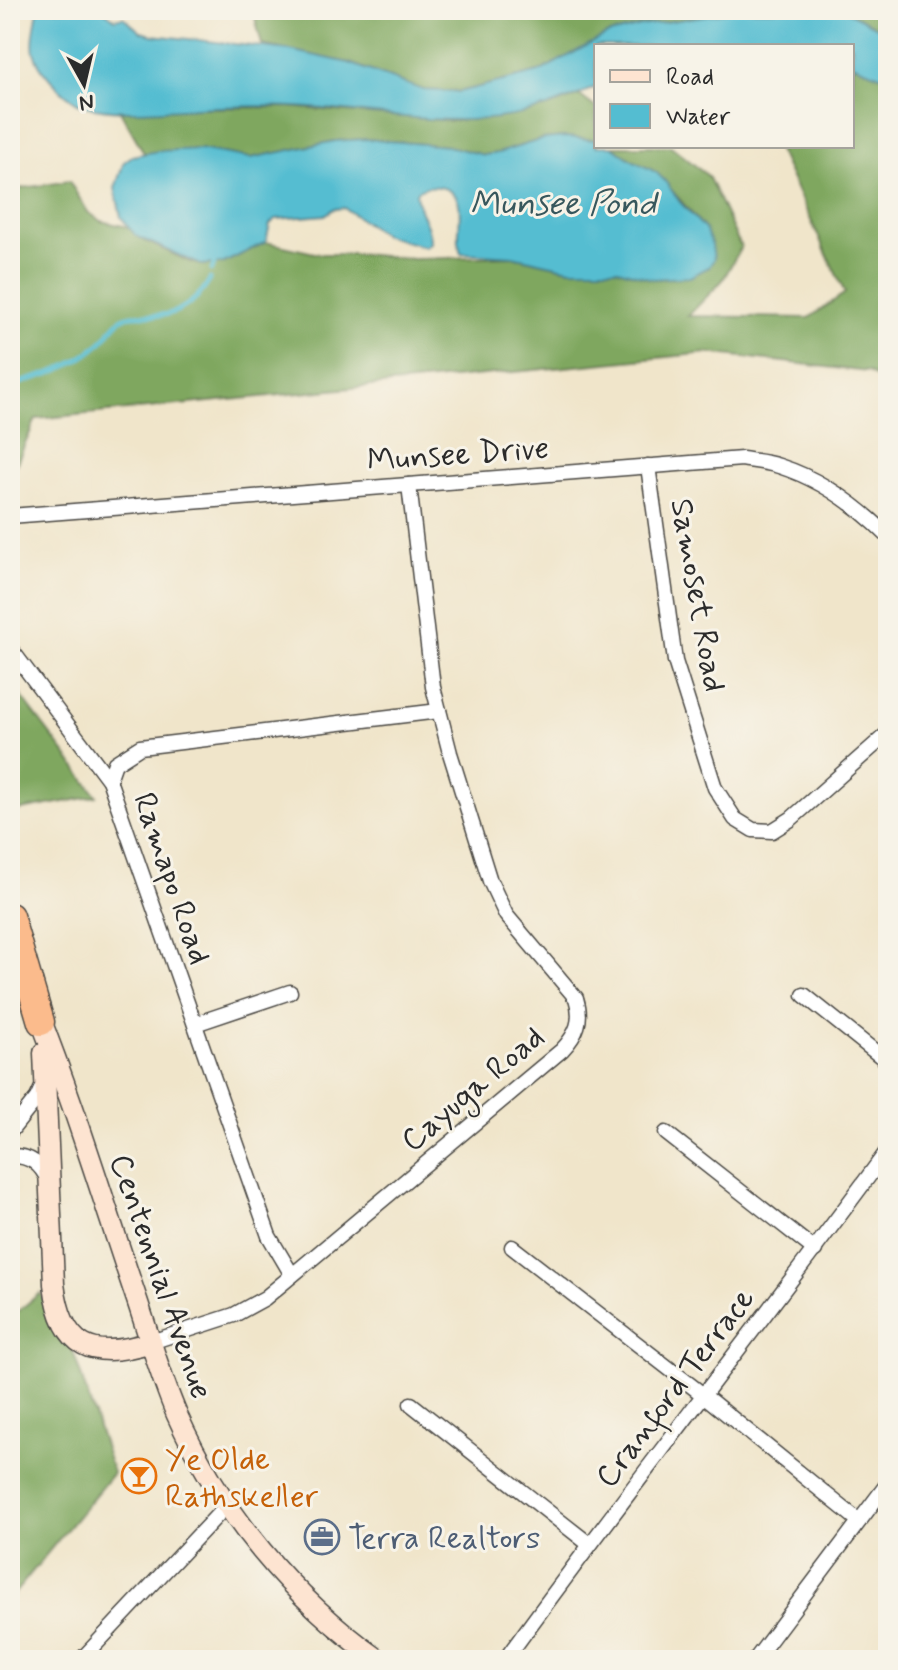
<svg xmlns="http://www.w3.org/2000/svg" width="898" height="1670" viewBox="0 0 898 1670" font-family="Mynerve,sans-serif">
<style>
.forest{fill:#7fa75f;stroke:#556945;stroke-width:2}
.water{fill:#54bdd1;stroke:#40747e;stroke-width:2}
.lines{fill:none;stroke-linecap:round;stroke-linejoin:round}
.stream{stroke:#54bdd1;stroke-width:5}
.street-casing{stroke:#494743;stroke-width:17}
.secondary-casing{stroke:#494743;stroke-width:23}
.highway-casing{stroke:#494743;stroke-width:29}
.street{stroke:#fff;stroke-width:14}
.secondary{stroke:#fde4d1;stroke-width:20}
.highway{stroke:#fbbb8c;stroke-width:26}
.labels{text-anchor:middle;stroke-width:6;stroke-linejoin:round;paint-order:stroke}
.street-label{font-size:32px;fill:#2b2b2b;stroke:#f7f3e8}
.food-label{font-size:32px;fill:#c56008;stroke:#f7f3e8;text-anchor:start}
.service-label{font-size:32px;fill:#4e5e75;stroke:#f7f3e8;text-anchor:start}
.water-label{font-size:34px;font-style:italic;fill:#37575d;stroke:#f7f3e8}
</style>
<rect width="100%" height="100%" fill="#f7f3e8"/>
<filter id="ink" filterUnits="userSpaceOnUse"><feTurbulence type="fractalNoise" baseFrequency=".0125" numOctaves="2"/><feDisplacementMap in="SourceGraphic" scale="16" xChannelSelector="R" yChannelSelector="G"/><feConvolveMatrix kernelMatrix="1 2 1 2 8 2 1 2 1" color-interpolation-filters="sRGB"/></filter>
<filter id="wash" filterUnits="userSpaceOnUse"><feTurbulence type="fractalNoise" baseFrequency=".006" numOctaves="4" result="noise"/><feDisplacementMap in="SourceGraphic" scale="32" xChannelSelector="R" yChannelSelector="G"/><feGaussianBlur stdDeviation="1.8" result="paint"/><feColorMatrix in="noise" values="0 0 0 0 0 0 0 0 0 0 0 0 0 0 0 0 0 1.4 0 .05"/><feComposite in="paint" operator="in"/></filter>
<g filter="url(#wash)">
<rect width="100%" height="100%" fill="#f0e5ca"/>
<g class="forest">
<polygon points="253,10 415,10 422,14 428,10 739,10 641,26 607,35 539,72 459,92 423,90 349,63 262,45"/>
<polygon points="844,10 888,10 888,33"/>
<polygon points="852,64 888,78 888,385 868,372 708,353 36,419 10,478 10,190 69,181 88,212 101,221 128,227 145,241 190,262 201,265 224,263 266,242 319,254 362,254 413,259 512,256 570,269 618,269 652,279 679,277 705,229 656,172 630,159 612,146 671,146 708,176 741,247 723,280 688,316 809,318 845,293 776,146 852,146"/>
<path d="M 579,95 L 596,108 L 596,140 L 565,137 L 543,139 L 498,153 L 484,155 L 448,146 L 365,139 L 335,141 L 251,158 L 199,149 L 144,153 L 119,109 L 287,107 L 452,121 C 499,119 536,114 579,95 Z"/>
<polygon points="10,681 97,796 10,812"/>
<polygon points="40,1293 73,1351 113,1473 10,1599 10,1318"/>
</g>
<g class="water">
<path d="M 38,10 L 103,10 L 115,19 L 123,17 L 141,32 L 152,35 L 290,50 L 349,63 L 423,90 L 459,92 L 539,72 L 606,35 L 641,26 L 739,10 L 844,10 L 888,33 L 888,78 L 852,64 L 852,46 L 596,46 L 596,87 C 563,102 534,114 498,118 C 436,125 373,112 311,108 C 273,105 234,106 196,108 C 167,110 102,116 76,102 C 61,92 38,70 34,52 C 31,40 36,23 38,10 Z"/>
<path d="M 565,137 L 596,140 L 596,146 L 612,146 L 630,159 L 656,172 L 665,181 L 680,202 L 705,229 L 712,245 L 714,259 L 709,267 L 690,277 L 652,279 L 618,269 L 570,269 L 512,256 L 461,253 C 452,231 474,194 440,187 C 431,186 423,186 416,192 C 416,210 431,224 430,243 L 425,247 L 384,235 L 344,208 L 334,209 L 325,215 L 276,219 L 270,224 L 266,242 L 224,263 L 201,265 L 136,236 L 121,217 L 115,188 L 124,162 L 132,156 L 158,151 L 199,149 L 251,158 L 335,141 L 365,139 L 448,146 L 484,155 L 498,153 L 543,139 Z"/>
</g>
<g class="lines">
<g class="stream">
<polyline points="212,270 214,264"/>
<path d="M 10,386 C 40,377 70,369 95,348 C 105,341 110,328 120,320 C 132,310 153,318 168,314 C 185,310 203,294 210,279"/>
</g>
</g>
</g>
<g filter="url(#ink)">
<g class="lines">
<g class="street-casing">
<g id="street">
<polyline points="648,466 675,661 715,788 735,819 753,830 772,831 791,819 888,733"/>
<path d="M 10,516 L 742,459 C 754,461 767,462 779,466 C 820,479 858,506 888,536"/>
<polyline points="10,648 109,780 269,1236 292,1275"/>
<polyline points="109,780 115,763 140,747 439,711"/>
<polyline points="804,995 888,1062"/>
<polyline points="195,1024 290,992"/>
<polyline points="10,1132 37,1098 44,1083"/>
<polyline points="666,1133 815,1250"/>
<path d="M 10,1156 C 30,1155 41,1164 49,1182"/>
<polyline points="512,1247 702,1394 859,1521"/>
<path d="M 151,1342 L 234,1315 L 265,1298 L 562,1050 C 577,1034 583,1020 576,998 L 506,915 L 490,881 L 450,753 L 433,687 L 409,485"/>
<polyline points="411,1404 589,1544"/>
<polyline points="81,1660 228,1504"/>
<path d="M 505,1660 C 630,1487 763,1321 888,1150"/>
<polyline points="755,1660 888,1483"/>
</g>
</g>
<g class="secondary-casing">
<g id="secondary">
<path d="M 36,1008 C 74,1103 104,1203 137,1300 C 150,1339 161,1378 177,1415 C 221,1513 292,1598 379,1660"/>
<path d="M 44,1053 L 54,1284 C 62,1349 92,1361 151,1342"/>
</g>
</g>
<g class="highway-casing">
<polyline id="highway" points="10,916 41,1022"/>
</g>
<use href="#street" class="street"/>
<use href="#secondary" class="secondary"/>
<use href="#highway" class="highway"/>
</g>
</g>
<defs>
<g id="bar-ring" transform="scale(1.8)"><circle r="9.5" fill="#f7f3e8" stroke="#e8710a" stroke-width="1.5"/><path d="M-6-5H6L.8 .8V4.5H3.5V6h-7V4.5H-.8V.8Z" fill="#e8710a"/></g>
<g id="office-ring" transform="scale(1.8)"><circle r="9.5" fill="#f7f3e8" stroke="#5c6f8a" stroke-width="1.5"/><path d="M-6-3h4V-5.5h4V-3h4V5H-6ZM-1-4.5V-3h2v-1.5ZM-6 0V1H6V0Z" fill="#5c6f8a"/></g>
</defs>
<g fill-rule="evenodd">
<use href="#bar-ring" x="139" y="1476"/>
<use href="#office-ring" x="322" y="1537"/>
</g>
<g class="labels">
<g class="street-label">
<text transform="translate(458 453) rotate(-4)" y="11">Munsee Drive</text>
<text transform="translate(699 595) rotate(80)" y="11">Samoset Road</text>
<text transform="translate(173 878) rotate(71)" y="11">Ramapo Road</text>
<text transform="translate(472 1088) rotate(-40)" y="11">Cayuga Road</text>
<text transform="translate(162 1276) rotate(71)" y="11">Centennial Avenue</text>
<text transform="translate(674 1387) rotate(-53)" y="11">Cranford Terrace</text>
</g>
<g class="food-label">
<text x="165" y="1469">Ye Olde<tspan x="165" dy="37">Rathskeller</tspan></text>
</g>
<g class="service-label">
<text x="348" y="1548">Terra Realtors</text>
</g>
<g class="water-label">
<text x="563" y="214">Munsee Pond</text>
</g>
</g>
<rect width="898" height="1670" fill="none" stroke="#f7f3e8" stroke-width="40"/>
<rect x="594" y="44" width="260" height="104" fill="#f7f3e8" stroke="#a5a39c" stroke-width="2"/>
<rect x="610" y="70" width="40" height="12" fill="#fde4d1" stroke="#a5a39c" stroke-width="2"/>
<text x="666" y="84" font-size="24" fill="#2b2b2b">Road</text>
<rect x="610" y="104" width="40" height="24" fill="#54bdd1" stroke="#a5a39c" stroke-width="2"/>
<text x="666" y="124" font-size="24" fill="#2b2b2b">Water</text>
<g transform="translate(84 84) rotate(172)" stroke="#f7f3e8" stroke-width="6" paint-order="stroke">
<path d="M0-6L14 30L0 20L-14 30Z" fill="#2b2b2b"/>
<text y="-12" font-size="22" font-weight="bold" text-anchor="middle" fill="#2b2b2b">N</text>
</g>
</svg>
